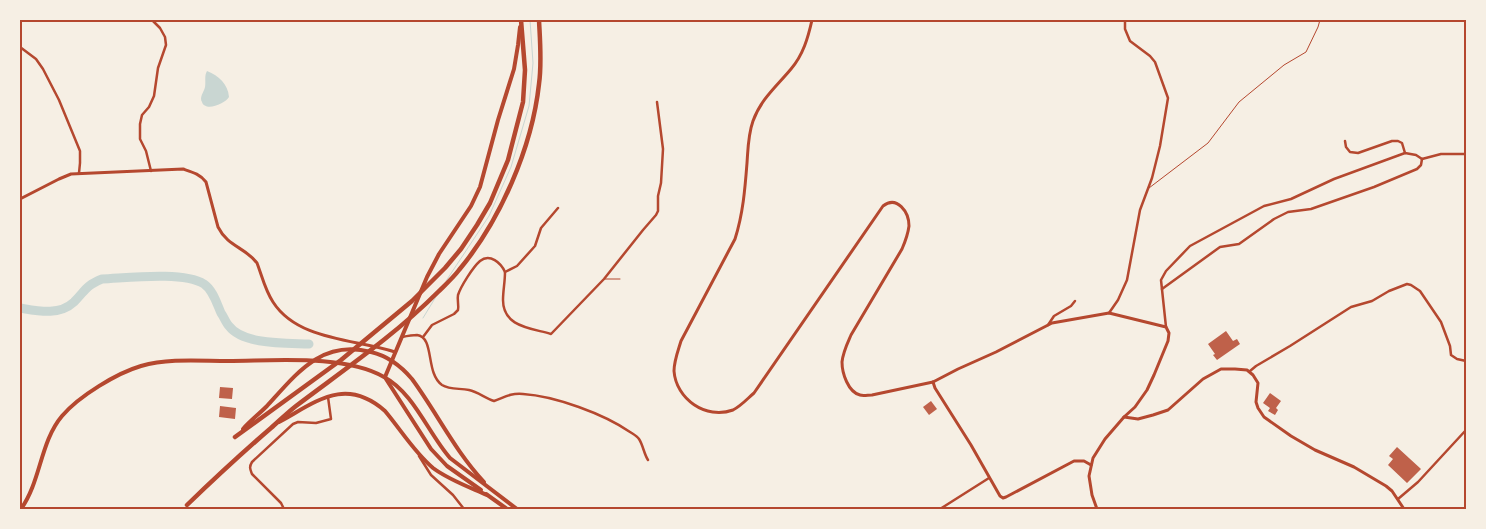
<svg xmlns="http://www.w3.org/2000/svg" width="1486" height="529" viewBox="0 0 1486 529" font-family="'Alegreya Sans',sans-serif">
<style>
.water{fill:#c9d6d2}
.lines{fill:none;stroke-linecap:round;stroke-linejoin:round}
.stream{stroke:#c9d6d2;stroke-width:1}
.river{stroke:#c9d6d2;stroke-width:9}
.building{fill:#bf614a}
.service{stroke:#b5482f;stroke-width:1}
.minor{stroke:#b5482f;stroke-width:2.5}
.tertiary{stroke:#b5482f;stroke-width:3}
.secondary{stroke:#b5482f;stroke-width:4}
.primary{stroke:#b5482f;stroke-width:4.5}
.neatline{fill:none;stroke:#b5482f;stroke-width:2}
</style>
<rect width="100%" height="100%" fill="#f6efe4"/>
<path class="water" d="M 207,71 C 219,76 228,84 229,97 C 225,104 205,112 202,102 C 199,97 204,92 205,87 C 206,81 204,76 207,71 Z"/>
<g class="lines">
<g class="stream">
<polyline points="446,281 489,216 511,167 529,106 533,63 530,20"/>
<polyline points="423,318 437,295"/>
</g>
<path class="river" d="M 20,308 C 38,311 59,316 74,302 C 86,290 85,286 102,279 C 127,278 183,271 204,284 C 213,290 217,304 221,313 C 224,317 226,323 229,326 C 243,345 286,343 309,344"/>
</g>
<g class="building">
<polygon points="1226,331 1233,341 1237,339 1240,344 1217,360 1213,355 1215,354 1208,344"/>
<polygon points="220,387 233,388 232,399 219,398"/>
<polygon points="1270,393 1281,401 1276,408 1278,410 1275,415 1268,411 1270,408 1263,403"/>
<polygon points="931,401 937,409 929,415 923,407"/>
<polygon points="220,406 236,408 235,419 219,417"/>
<polygon points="1397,447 1421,469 1407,483 1388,465 1393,459 1389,456"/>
</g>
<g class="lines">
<g class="service">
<polyline points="1149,188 1208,143 1239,102 1284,65 1306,52 1318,27 1320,20"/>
<polyline points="605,279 620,279"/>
<polyline points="1006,509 1019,509"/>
</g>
<g class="minor">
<polyline points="20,47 36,59 43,69 59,100 80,151 80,163 79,173"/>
<polyline points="1345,141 1346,147 1350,152 1358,153 1392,141 1398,141 1402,143 1405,153"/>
<polyline points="1422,159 1441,154 1466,154"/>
<polyline points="151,171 146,151 140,139 140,124 142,115 149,107 154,96 158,68 166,45 165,37 160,28 152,20"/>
<path d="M 558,208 L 541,228 L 535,246 L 517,266 L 505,272 C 505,282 503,291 503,300 C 503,327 531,328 551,334 L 604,279 L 643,230 L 656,215 L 658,211 L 658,196 L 661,183 L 663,149 L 657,102"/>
<polyline points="1162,289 1220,247 1239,244 1274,219 1288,212 1311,209 1374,187 1417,169 1421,165 1422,159"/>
<polyline points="1109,313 1118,300 1127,280 1140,210 1152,178 1160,146 1168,98 1155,62 1150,56 1130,41 1125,29 1125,20"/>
<polyline points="1048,325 1054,316 1071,306 1075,301"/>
<polyline points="1166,327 1161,280 1166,271 1190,246 1264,206 1291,199 1334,179 1405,153 1416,155 1422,159"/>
<path d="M 402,337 C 407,336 413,335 417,335 C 435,337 425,373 442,385 C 450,390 460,388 469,390 C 478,392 485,398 494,401 C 505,397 510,393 523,394 C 555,396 604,414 630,432 C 633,434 637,436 639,439 C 643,445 644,454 648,460"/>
<path d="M 423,337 L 432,325 L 454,314 L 458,310 C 459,305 457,300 458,295 C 461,286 473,267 480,261 C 490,253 501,263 505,272"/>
<polyline points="1250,371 1256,366 1290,346 1351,307 1372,301 1389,291 1407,284 1411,285 1420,291 1441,322 1450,346 1451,355 1457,359 1466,361"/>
<polyline points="419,456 431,475 453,495 464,509"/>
<polyline points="1398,499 1418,482 1466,430"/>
<path d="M 284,509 L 281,503 L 252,474 C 250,469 249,467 252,462 L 293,424 L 298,422 L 316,423 L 331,419 L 328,397"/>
<polyline points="940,509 989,478"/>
</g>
<g class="tertiary">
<path d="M 812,20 C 808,38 803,55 791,69 C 776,87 761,99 753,121 C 748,135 748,149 747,163 C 745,189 743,214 735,239 L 681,341 C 678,351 674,361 674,371 C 676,399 706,420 733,410 C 741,406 747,399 754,393 L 883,206 C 897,195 909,212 909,226 C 908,234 905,242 902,249 L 851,335 C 847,344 843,352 842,362 C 842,373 848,392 860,395 C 863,396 868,395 872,395 L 933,382 L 958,369 L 996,352 L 1052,323 L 1109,313 L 1166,327 L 1169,333 L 1168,341 L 1154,375 L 1147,390 L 1135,407 L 1124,417 L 1105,439 L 1093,458 L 1089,476 L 1092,495 L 1097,509"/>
<path d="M 20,199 L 59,179 L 71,174 L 183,169 C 192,172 200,174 206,182 L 218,227 C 228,247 245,247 257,263 C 262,276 265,290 273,302 C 298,341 356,339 395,352"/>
<polyline points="933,382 935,388 971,445 1000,496 1003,498 1006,497 1074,461 1084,461 1091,465"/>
<polyline points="1124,417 1138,419 1153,415 1168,410 1203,379 1221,369 1235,369 1247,370 1253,375 1258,383 1256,402 1258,408 1264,417 1291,436 1315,450 1354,467 1386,486 1392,491 1404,509"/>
</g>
<g class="secondary">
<polyline points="385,377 427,277 439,254 471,206 480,187 498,120 514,69 518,45 520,27"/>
<polyline points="386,379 431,449 447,466 481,490"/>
<path d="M 279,422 C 316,402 345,376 385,411 C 401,430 414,452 433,468 C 449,480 469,487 487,495"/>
<path d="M 243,429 C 250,421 259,414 267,406 C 297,373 322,339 371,352 C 388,356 401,366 412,379 C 437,413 455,451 484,482"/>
<polyline points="486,494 507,509"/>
<path d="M 21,509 C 41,481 40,442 62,416 C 79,396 117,373 141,366 C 169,358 200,361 228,361 C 273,361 344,354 384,377 C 414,393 428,433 450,458 L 517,509"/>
</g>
<g class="primary">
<polyline points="235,437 341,360 412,301 445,268 461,249 477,225 490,203 508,160 523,102 525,70 521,20"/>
<path d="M 187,505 C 214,479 242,453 271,428 C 279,421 287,413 296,406 C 345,369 395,335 438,292 C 445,285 453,278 459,270 C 500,221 532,148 539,84 C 542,63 540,41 539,20"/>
</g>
</g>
<rect width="1486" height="529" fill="none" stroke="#f6efe4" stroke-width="42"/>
<rect x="21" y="21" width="1444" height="487" class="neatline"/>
</svg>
